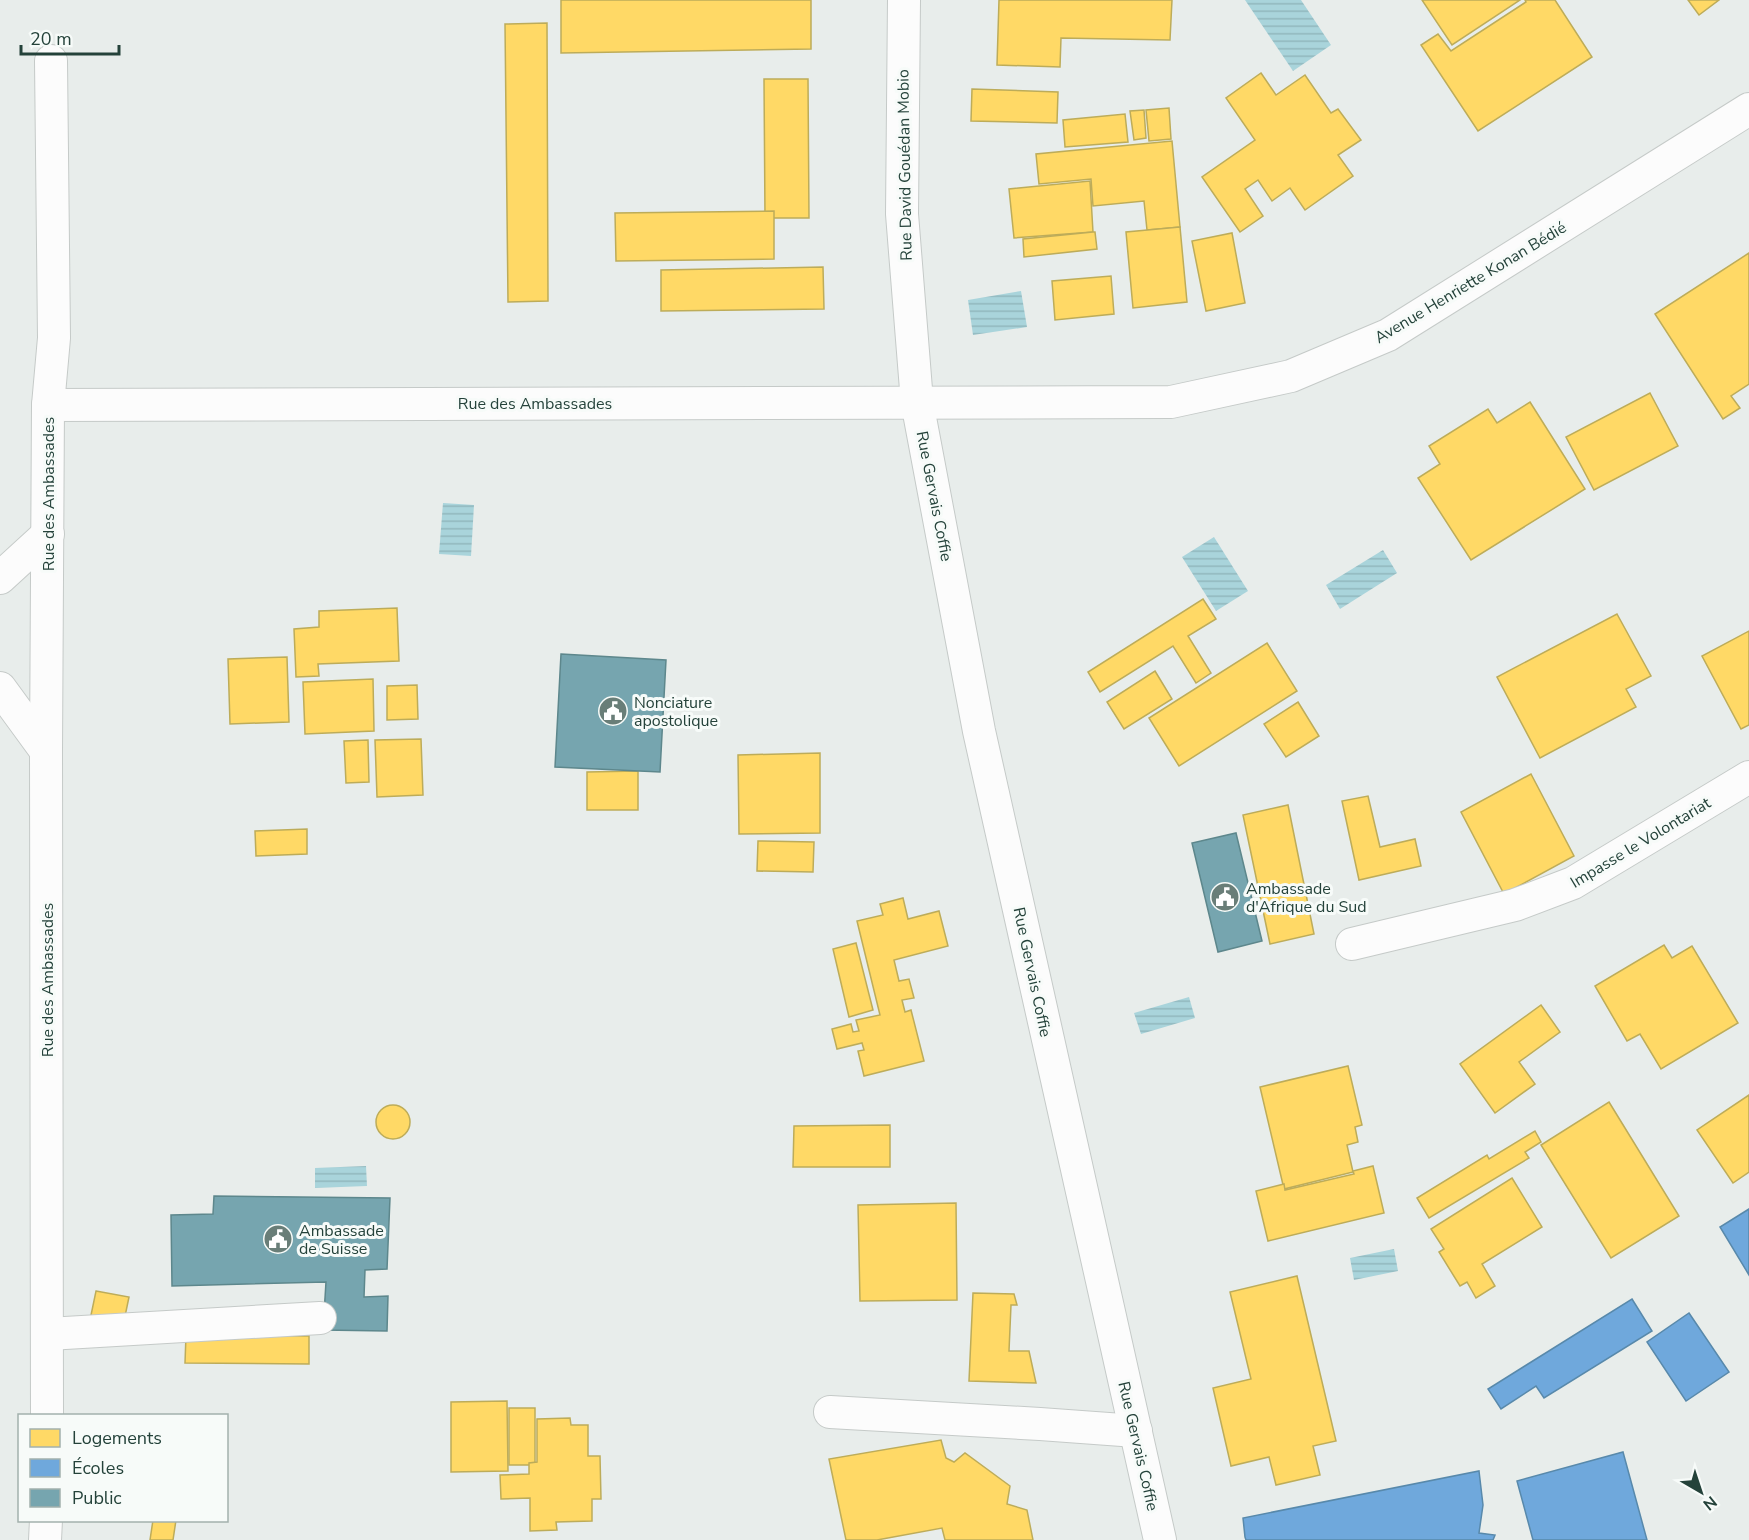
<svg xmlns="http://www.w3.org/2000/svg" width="1749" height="1540" viewBox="0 0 1749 1540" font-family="'Nunito Sans',sans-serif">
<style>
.water{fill:url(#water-rules)}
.homes{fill:#ffd966;stroke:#bdac59;stroke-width:1.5}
.schools{fill:#6fa8dc;stroke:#5889ab;stroke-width:1.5}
.public{fill:#76a5af;stroke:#5d878c;stroke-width:1.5}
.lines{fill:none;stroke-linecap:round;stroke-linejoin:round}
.minor-casing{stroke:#c5cac8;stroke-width:34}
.minor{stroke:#fcfcfc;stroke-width:32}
.labels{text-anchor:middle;stroke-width:6;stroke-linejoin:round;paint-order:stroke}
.street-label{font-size:16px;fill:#24423a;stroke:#f7fbf9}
.poi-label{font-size:16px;fill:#24423a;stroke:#f7fbf9;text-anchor:start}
</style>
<defs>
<pattern id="water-rules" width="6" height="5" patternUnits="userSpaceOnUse" patternTransform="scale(1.5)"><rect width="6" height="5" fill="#a9d4db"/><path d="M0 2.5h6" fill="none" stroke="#91b7bd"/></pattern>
</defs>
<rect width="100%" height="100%" fill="#e8edeb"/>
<g class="water">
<polygon points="1245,0 1301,0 1331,45 1293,71"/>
<polygon points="1021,291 1027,327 973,335 968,300"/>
<polygon points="443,503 474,505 471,556 439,554"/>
<polygon points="1214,537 1248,591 1216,611 1182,557"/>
<polygon points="1383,550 1397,573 1340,609 1326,585"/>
<polygon points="1189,997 1195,1018 1141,1034 1134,1013"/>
<polygon points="366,1166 367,1186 315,1188 315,1168"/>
<polygon points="1394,1249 1398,1271 1354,1280 1350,1258"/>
</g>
<g class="homes">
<polygon points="561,0 811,0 811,49 561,53"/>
<polygon points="999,0 1172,0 1170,40 1061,38 1060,67 997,65"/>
<polygon points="1422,0 1520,0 1452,45"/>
<polygon points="1525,0 1555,0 1592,57 1478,131 1421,45 1438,34 1451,51 1526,2"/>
<polygon points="1688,0 1719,0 1699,15"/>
<polygon points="547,23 548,301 508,302 505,24"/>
<polygon points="1261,73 1276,95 1305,75 1331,113 1338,109 1361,140 1338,155 1353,176 1305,210 1290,188 1272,201 1258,180 1245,189 1263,216 1240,232 1202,177 1255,140 1226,98"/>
<polygon points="764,79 808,79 809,218 765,218"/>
<polygon points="972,89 1058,92 1057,123 971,121"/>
<polygon points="1169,108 1171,139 1149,141 1146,110"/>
<polygon points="1144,110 1146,138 1134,140 1130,111"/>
<polygon points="1125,114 1128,142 1065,147 1063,120"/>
<polygon points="1172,141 1180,227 1147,230 1144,201 1093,206 1091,179 1039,184 1036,154"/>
<polygon points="1090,181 1093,232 1014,238 1009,189"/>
<polygon points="774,211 774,259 616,261 615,213"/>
<polygon points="1180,227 1187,302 1133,308 1126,232"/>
<polygon points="1093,232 1095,232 1097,249 1024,257 1023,239"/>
<polygon points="1232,233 1245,303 1206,311 1192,241"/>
<polygon points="1749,253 1749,384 1731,396 1740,408 1723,419 1655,314"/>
<polygon points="823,267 824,309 661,311 661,270"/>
<polygon points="1111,276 1114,314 1055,320 1052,281"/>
<polygon points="1650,393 1678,446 1594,490 1566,437"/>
<polygon points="1530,402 1585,489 1471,560 1418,478 1440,464 1429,446 1488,409 1497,423"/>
<polygon points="1203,599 1216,619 1188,636 1211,673 1196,683 1173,646 1100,692 1088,672"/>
<polygon points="397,608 399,661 318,664 319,676 296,677 294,629 319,627 319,611"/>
<polygon points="1617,614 1651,676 1626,689 1636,707 1540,758 1497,677"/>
<polygon points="1749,631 1749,725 1741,729 1702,656"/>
<polygon points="1267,643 1297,691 1179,766 1149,718"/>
<polygon points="287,657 289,722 230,724 228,659"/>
<polygon points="1155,671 1172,699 1124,729 1107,702"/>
<polygon points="373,679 374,731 305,734 303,682"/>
<polygon points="417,685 418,719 387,720 387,686"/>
<polygon points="1298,702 1319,736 1286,757 1264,724"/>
<polygon points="421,739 423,795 377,797 375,740"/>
<polygon points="368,740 369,782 346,783 344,741"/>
<polygon points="820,753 820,833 739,834 738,755"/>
<polygon points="638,771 638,810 587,810 587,772"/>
<polygon points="1531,774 1574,856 1504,894 1461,812"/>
<polygon points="1368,796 1380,847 1415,839 1421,866 1359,880 1342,801"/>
<polygon points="1288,805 1314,934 1270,944 1243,815"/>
<polygon points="307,829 307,854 256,856 255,831"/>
<polygon points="758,841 814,842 813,872 757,871"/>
<polygon points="903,898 908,919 939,911 948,946 894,960 899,981 909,979 914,998 902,1000 905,1012 911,1010 924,1061 864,1076 858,1051 864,1050 862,1043 837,1049 832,1029 851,1024 853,1032 859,1031 856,1020 880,1015 857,921 883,915 880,904"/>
<polygon points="856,943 873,1010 849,1017 833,949"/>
<polygon points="1664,945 1672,958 1692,946 1738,1023 1661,1069 1640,1034 1627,1041 1595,986"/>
<polygon points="1541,1005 1560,1032 1519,1062 1535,1084 1495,1113 1460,1064"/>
<polygon points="1348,1066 1362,1125 1355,1127 1358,1142 1347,1145 1353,1172 1284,1189 1260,1087"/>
<polygon points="1749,1095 1749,1172 1733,1183 1697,1130"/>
<polygon points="1609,1102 1679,1216 1611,1258 1541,1145"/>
<circle cx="393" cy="1122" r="17"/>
<polygon points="890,1125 890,1167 793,1167 794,1126"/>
<polygon points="1535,1131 1541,1142 1525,1152 1529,1158 1429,1218 1417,1198 1487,1155 1489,1159"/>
<polygon points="1373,1166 1384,1213 1268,1241 1256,1191 1284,1184 1285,1190 1354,1174 1353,1171"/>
<polygon points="1512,1178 1542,1227 1482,1264 1495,1286 1476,1298 1467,1282 1460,1286 1439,1252 1444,1249 1431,1229"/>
<polygon points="956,1203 957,1300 860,1301 858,1205"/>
<polygon points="1297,1276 1336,1441 1313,1446 1320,1475 1276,1485 1269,1457 1231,1466 1213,1388 1251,1379 1230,1292"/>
<polygon points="96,1291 129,1297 123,1326 90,1320"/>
<polygon points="973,1293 1014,1294 1017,1305 1011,1305 1009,1351 1029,1351 1036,1383 969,1381"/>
<polygon points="186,1335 309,1336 309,1364 185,1363"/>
<polygon points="507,1401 508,1471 451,1472 451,1402"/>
<rect x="509" y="1408" width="26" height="57"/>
<polygon points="570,1418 571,1425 588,1425 588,1456 600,1456 601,1499 592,1499 592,1521 556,1522 557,1530 530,1531 530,1498 501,1499 500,1475 529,1474 529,1463 537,1462 537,1419"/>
<polygon points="941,1440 946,1458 954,1462 965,1453 1010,1486 1007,1504 1027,1510 1033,1540 945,1540 942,1528 877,1540 846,1540 829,1459"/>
<polygon points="153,1520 176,1520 173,1540 150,1540"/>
</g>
<g class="schools">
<polygon points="1749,1209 1749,1275 1720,1227"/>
<polygon points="1632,1299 1652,1331 1544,1398 1536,1386 1501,1409 1488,1389"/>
<polygon points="1689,1313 1729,1372 1686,1401 1647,1342"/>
<polygon points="1623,1452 1647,1540 1533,1540 1517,1481"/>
<polygon points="1479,1471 1483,1505 1479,1533 1495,1535 1493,1540 1246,1540 1245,1537 1243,1518"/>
</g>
<g class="public">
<polygon points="561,654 666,660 660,772 555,767"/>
<polygon points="1236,833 1262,941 1218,952 1192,843"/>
<polygon points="214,1196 390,1198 387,1269 365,1270 364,1297 388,1296 387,1331 323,1330 326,1282 172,1286 171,1215 213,1214"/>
</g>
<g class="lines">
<g class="minor-casing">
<g id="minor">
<polyline points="904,0 902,214 917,402 979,731 1160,1540"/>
<polyline points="48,405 54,338 51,61"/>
<polyline points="0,578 48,534"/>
<polyline points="0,688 46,751"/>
<polyline points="1352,944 1515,905 1573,883 1749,777"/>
<polyline points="48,1334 320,1318"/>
<polyline points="830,1412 1040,1424 1136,1431"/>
<polyline points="47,1416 46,751 48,405 1171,402 1291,376 1388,335 1749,109"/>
<polyline points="45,1540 46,1520"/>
</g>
</g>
<use href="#minor" class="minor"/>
</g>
<defs>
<g id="civic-disc" transform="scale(1.5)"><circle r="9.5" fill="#697e78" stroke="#f7fbf9"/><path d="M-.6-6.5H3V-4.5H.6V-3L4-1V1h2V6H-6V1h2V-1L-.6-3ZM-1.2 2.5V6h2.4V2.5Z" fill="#fff"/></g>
</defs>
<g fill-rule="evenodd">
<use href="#civic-disc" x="613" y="711"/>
<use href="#civic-disc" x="1225" y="897"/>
<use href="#civic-disc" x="278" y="1239"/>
</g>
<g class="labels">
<g class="street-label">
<text transform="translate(904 165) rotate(-91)" y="6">Rue David Gouédan Mobio</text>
<text transform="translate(1470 282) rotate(-31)" y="6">Avenue Henriette Konan Bédié</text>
<text x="535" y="409">Rue des Ambassades</text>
<text transform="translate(48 494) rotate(-90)" y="6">Rue des Ambassades</text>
<text transform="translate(935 496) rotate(79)" y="6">Rue Gervais Coffie</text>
<text transform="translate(1640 842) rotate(-31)" y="6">Impasse le Volontariat</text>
<text transform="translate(1033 972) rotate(78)" y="6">Rue Gervais Coffie</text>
<text transform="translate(47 980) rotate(-90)" y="6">Rue des Ambassades</text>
<text transform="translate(1139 1446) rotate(77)" y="6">Rue Gervais Coffie</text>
</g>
<g class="poi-label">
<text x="634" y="708">Nonciature<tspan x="634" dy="18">apostolique</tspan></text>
<text x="1246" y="894">Ambassade<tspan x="1246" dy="18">d'Afrique du Sud</tspan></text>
<text x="299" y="1236">Ambassade<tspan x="299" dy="18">de Suisse</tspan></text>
</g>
</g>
<rect x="18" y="1414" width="210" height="108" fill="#f7fbf9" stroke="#a3b1ad" stroke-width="1.5"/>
<rect x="30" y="1429" width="30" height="18" fill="#ffd966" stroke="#a3b1ad" stroke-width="1.5"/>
<text x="72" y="1444" font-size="18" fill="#24423a">Logements</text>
<rect x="30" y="1459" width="30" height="18" fill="#6fa8dc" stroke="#a3b1ad" stroke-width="1.5"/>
<text x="72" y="1474" font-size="18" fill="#24423a">Écoles</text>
<rect x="30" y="1489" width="30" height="18" fill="#76a5af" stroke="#a3b1ad" stroke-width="1.5"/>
<text x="72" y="1504" font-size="18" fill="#24423a">Public</text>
<g transform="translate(1701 1492) rotate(141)" stroke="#f7fbf9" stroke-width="4.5" paint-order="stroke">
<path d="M0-4.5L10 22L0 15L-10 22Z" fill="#24423a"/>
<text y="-9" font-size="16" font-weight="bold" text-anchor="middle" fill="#24423a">N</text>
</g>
<path d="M21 45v9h98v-9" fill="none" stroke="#24423a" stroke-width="3"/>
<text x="30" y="45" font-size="18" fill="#24423a" stroke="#f7fbf9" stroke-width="4.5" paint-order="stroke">20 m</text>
</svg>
